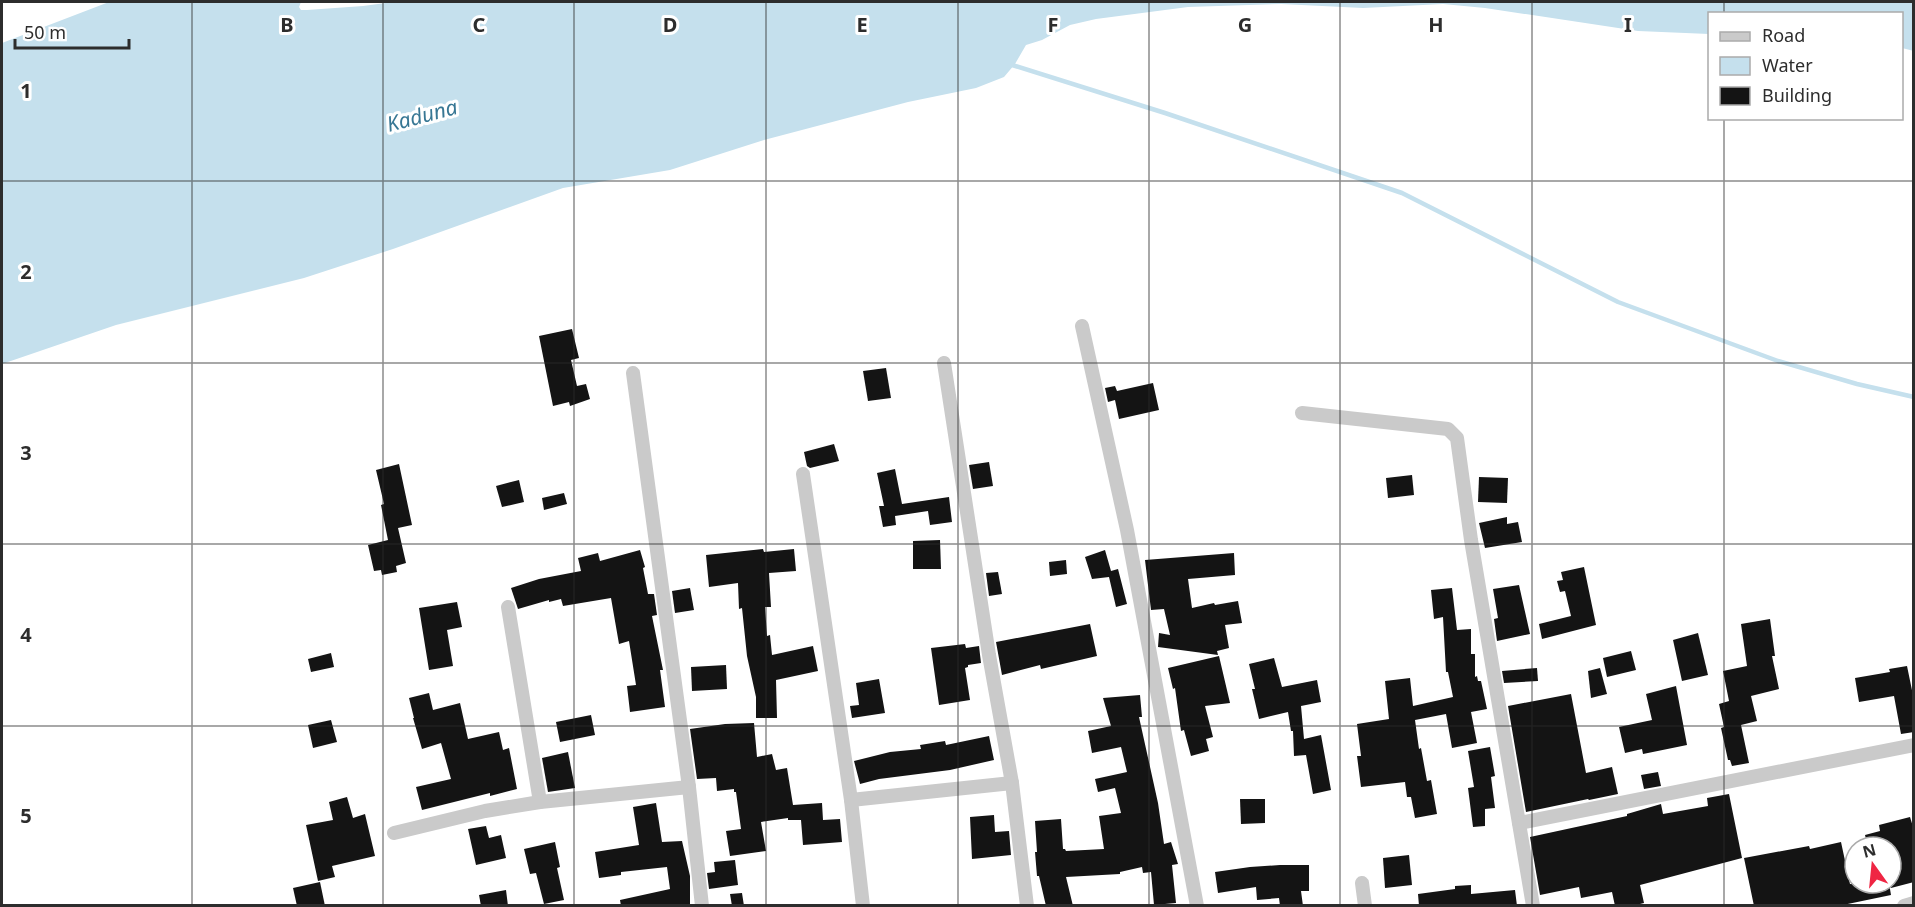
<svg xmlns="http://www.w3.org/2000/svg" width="1915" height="907" viewBox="0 0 1915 907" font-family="'Noto Sans',sans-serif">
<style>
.water{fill:#c5e0ed}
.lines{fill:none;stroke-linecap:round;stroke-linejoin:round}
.stream{stroke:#c5e0ed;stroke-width:4.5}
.building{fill:#141414}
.minor{stroke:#cacaca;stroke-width:14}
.grid{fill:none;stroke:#2d2d2d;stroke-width:1.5;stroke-opacity:0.55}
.labels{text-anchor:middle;stroke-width:6;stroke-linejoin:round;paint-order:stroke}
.water-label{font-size:21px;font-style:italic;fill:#377794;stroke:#fff}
.grid-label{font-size:20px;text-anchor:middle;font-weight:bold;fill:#2d2d2d;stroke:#fff;stroke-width:6;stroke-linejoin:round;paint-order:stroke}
</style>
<rect width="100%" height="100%" fill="#fff"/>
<polygon class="water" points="109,2 301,2 299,7 301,10 307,10 363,6 393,2 1913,2 1914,51 1902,48 1902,14 1710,14 1709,34 1638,31 1485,8 1443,4 1363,8 1281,4 1188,7 1096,19 1070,25 1042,40 1026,45 1015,64 1004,77 976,88 908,102 764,140 670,170 563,188 393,249 304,278 116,325 2,364 2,43"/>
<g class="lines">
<polyline class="stream" points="1009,64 1165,113 1402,193 1618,302 1778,361 1857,384 1914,397"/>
</g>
<g class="building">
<polygon points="572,329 579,358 571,360 577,386 586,384 590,399 570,406 569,402 553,406 539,336"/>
<polygon points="886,368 891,398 868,401 863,371"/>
<polygon points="1153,383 1159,410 1119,419 1115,400 1108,402 1105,388 1115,386 1117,391"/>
<polygon points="834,444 839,461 810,468 807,466 804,452"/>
<polygon points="989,462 993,486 973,489 969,465"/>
<polygon points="399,464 412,525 398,528 406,563 396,566 397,572 382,575 381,570 374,571 368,545 388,540 381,505 384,504 376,470"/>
<polygon points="895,469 902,504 949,497 952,522 930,525 928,511 895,516 896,525 883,527 879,506 884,506 877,473"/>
<polygon points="1412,475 1414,495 1388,498 1386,478"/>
<polygon points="1479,477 1508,478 1507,503 1478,502"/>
<polygon points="519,480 524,502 502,507 496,486"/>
<polygon points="564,493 567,504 544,510 542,498"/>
<polygon points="1507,517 1507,524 1518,522 1522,542 1485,548 1479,523"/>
<polygon points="940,540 941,569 913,569 913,541"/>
<polygon points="763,549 764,552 794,549 796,571 769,573 771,607 765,607 767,636 770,635 772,655 813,646 818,671 776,680 777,718 756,718 756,697 747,656 742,608 739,609 738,583 709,587 706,555"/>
<polygon points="640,550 645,567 643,568 648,594 654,594 657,615 652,616 663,670 660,670 665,707 630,712 627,686 636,685 629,641 619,644 611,598 563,606 561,599 549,602 549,600 518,609 511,588 539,579 581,571 578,558 598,553 600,561"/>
<polygon points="1105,550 1111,571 1118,569 1127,604 1116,607 1109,577 1092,579 1085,557"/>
<polygon points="1234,553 1235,575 1188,579 1192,608 1214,603 1215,605 1238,601 1242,623 1225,625 1229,648 1217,651 1218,655 1158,647 1159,633 1170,635 1164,609 1151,610 1145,560"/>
<polygon points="1066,560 1067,574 1050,576 1049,562"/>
<polygon points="1584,567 1596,625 1542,639 1539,624 1571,616 1565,591 1560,592 1557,581 1563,580 1561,572"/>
<polygon points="998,572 1002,594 989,596 986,573"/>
<polygon points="1519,585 1530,634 1497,641 1494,619 1498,618 1493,589"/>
<polygon points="690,588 694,610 675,613 672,591"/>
<polygon points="1452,588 1457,630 1471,629 1471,654 1475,654 1475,677 1477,676 1478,681 1481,681 1487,709 1471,712 1477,743 1452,748 1446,714 1415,720 1419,749 1421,748 1427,781 1431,780 1437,814 1415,818 1411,797 1407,797 1405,782 1361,787 1357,756 1361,756 1357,724 1389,719 1385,681 1410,678 1413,706 1453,697 1448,672 1446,672 1443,617 1434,619 1431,590"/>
<polygon points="457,602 462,627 447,630 453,666 429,670 419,608"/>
<polygon points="1770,619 1775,656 1772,656 1779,689 1751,696 1757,721 1741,725 1749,763 1732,766 1730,760 1728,760 1721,728 1724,727 1719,704 1729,701 1723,671 1747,666 1741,624"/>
<polygon points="1090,624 1097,656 1041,669 1040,665 1002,675 996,642"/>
<polygon points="1698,633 1708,675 1682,681 1673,640"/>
<polygon points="965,644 966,648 979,646 981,663 968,665 968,667 965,668 970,700 939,705 931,648"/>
<polygon points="1631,651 1636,670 1607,677 1603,658"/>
<polygon points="331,653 334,667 311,672 308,659"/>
<polygon points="1219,656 1230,703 1205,706 1213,737 1206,739 1209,751 1191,756 1184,730 1181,731 1175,688 1173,689 1168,668"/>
<polygon points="1274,658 1282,687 1317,680 1321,702 1301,706 1304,739 1321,735 1331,790 1313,794 1306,755 1294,756 1293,731 1291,731 1288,712 1259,719 1252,689 1255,689 1249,664"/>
<polygon points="726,665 727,689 692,691 691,667"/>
<polygon points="1907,666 1914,700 1914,732 1901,734 1894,696 1859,702 1855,678 1890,672 1889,669"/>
<polygon points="1537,668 1538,681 1504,683 1502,671"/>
<polygon points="1600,668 1607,694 1591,698 1588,671"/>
<polygon points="879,679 885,713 852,718 850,706 859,705 856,683"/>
<polygon points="1676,686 1687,745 1643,754 1642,749 1625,753 1619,727 1652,720 1646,694"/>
<polygon points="429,693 433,710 460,703 468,739 499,732 503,750 509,748 517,789 490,796 490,793 422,810 416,787 451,779 441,743 422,749 413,718 414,718 409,698"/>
<polygon points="1571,694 1586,773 1612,767 1618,794 1589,800 1588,799 1526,812 1508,706"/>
<polygon points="1140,695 1142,717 1139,717 1158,803 1164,844 1171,842 1178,864 1172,865 1176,903 1154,905 1151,872 1143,873 1142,867 1120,872 1120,874 1066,877 1073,906 1046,906 1039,876 1037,876 1035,852 1037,852 1035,821 1061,819 1063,849 1065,849 1066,851 1104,849 1099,816 1121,813 1115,788 1098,792 1095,779 1127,772 1121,747 1092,753 1088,731 1111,726 1103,698"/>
<polygon points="591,715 595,735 560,742 556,722"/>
<polygon points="331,720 337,742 313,748 308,725"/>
<polygon points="754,723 757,757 772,754 776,770 787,768 793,805 822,803 823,820 840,819 842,842 803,845 801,820 788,820 788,818 761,822 766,851 730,856 726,831 741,829 736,792 734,792 734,789 717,791 716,778 697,779 690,729 725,724"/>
<polygon points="989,736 994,760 950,770 879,779 860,784 854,761 890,752 921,749 920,745 945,741 946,745"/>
<polygon points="1490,747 1495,776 1491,777 1495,808 1485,809 1485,826 1473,827 1468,788 1474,787 1468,751"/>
<polygon points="568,752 575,788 548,792 542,758"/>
<polygon points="1658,772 1661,786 1644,789 1641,775"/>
<polygon points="1729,794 1742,858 1640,885 1644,903 1632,906 1615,906 1612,892 1581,898 1579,887 1540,895 1530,837 1627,816 1627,814 1661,804 1663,814 1708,806 1707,798"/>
<polygon points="347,797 353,818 365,814 375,856 332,866 335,877 318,881 306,825 333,820 329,802"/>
<polygon points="1240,799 1265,799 1265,823 1241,824"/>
<polygon points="656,803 662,842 682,841 690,876 690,906 621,906 620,900 670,889 667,867 621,872 621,875 599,878 595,852 639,845 633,807"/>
<polygon points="994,815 995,832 1009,831 1011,855 972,859 970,817"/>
<polygon points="1910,817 1914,830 1914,882 1891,888 1891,847 1868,847 1865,835 1880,831 1879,825"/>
<polygon points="486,826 489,838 501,835 506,858 476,865 468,829"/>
<polygon points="555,842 560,867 557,868 564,900 544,904 536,873 530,874 524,849"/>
<polygon points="1841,842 1850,884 1889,883 1891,895 1838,906 1754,906 1744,858 1809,846 1810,849"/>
<polygon points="1409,855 1412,885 1385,888 1383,858"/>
<polygon points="735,860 738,885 709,889 707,873 715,872 714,862"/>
<polygon points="1280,865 1309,865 1309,891 1301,891 1303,906 1280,906 1279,898 1257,900 1256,887 1218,893 1215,872 1250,867"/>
<polygon points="320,882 325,906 297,906 293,888"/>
<polygon points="1471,885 1471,894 1515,890 1517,906 1419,906 1418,894 1455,889 1455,886"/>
<polygon points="506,890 508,906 481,906 479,895"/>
<polygon points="742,893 744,906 732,906 730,894"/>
</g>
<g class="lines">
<g class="minor">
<polyline points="1082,326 1127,530 1197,906"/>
<polyline points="944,363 989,655 1012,783 1027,906"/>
<polyline points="633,373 689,787 702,906"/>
<polyline points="1302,413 1448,429 1457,438 1471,540 1533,906"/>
<polyline points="803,474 851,800 863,906"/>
<polyline points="508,607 540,802"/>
<polyline points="851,800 1012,783"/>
<polyline points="1519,823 1914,745"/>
<polyline points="394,833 485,811 540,802 689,787"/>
<polyline points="1362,883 1365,906"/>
<polyline points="1904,906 1914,903"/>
</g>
</g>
<path class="grid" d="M 192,2 L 192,906M 383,2 L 383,906M 574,2 L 574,906M 766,2 L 766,906M 958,2 L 958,906M 1149,2 L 1149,906M 1340,2 L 1340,906M 1532,2 L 1532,906M 1724,2 L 1724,14M 1724,118 L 1724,906M 2,181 L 1914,181M 2,363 L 1914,363M 2,544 L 1914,544M 2,726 L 1914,726"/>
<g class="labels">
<g class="water-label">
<text transform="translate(422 116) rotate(-15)" y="7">Kaduna</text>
</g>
</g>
<g class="grid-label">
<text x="287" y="32">B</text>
<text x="479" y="32">C</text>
<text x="670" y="32">D</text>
<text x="862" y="32">E</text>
<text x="1053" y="32">F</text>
<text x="1245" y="32">G</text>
<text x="1436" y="32">H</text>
<text x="1628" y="32">I</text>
<text x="26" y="98">1</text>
<text x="26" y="279">2</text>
<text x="26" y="460">3</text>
<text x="26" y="642">4</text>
<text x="26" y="823">5</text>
</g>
<rect width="1915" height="907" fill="none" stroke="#2d2d2d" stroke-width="6"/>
<rect x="1708" y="12" width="195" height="108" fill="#ffffff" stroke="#ababab" stroke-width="1.5"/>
<rect x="1720" y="32" width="30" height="9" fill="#cacaca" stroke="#ababab" stroke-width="1.5"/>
<text x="1762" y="42" font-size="18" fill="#2d2d2d">Road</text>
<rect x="1720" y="57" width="30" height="18" fill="#c5e0ed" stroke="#ababab" stroke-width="1.5"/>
<text x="1762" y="72" font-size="18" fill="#2d2d2d">Water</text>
<rect x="1720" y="87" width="30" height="18" fill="#141414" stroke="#ababab" stroke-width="1.5"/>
<text x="1762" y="102" font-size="18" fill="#2d2d2d">Building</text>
<g transform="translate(1873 865) rotate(345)"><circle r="28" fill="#ffffff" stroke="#ababab" stroke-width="1.5"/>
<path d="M0-4.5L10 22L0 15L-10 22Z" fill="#ef2543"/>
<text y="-9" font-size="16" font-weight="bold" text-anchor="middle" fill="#2d2d2d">N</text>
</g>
<path d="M15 39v9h114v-9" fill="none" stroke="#2d2d2d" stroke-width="3"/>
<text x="24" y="39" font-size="18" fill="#2d2d2d" stroke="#ffffff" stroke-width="4.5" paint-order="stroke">50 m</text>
</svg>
